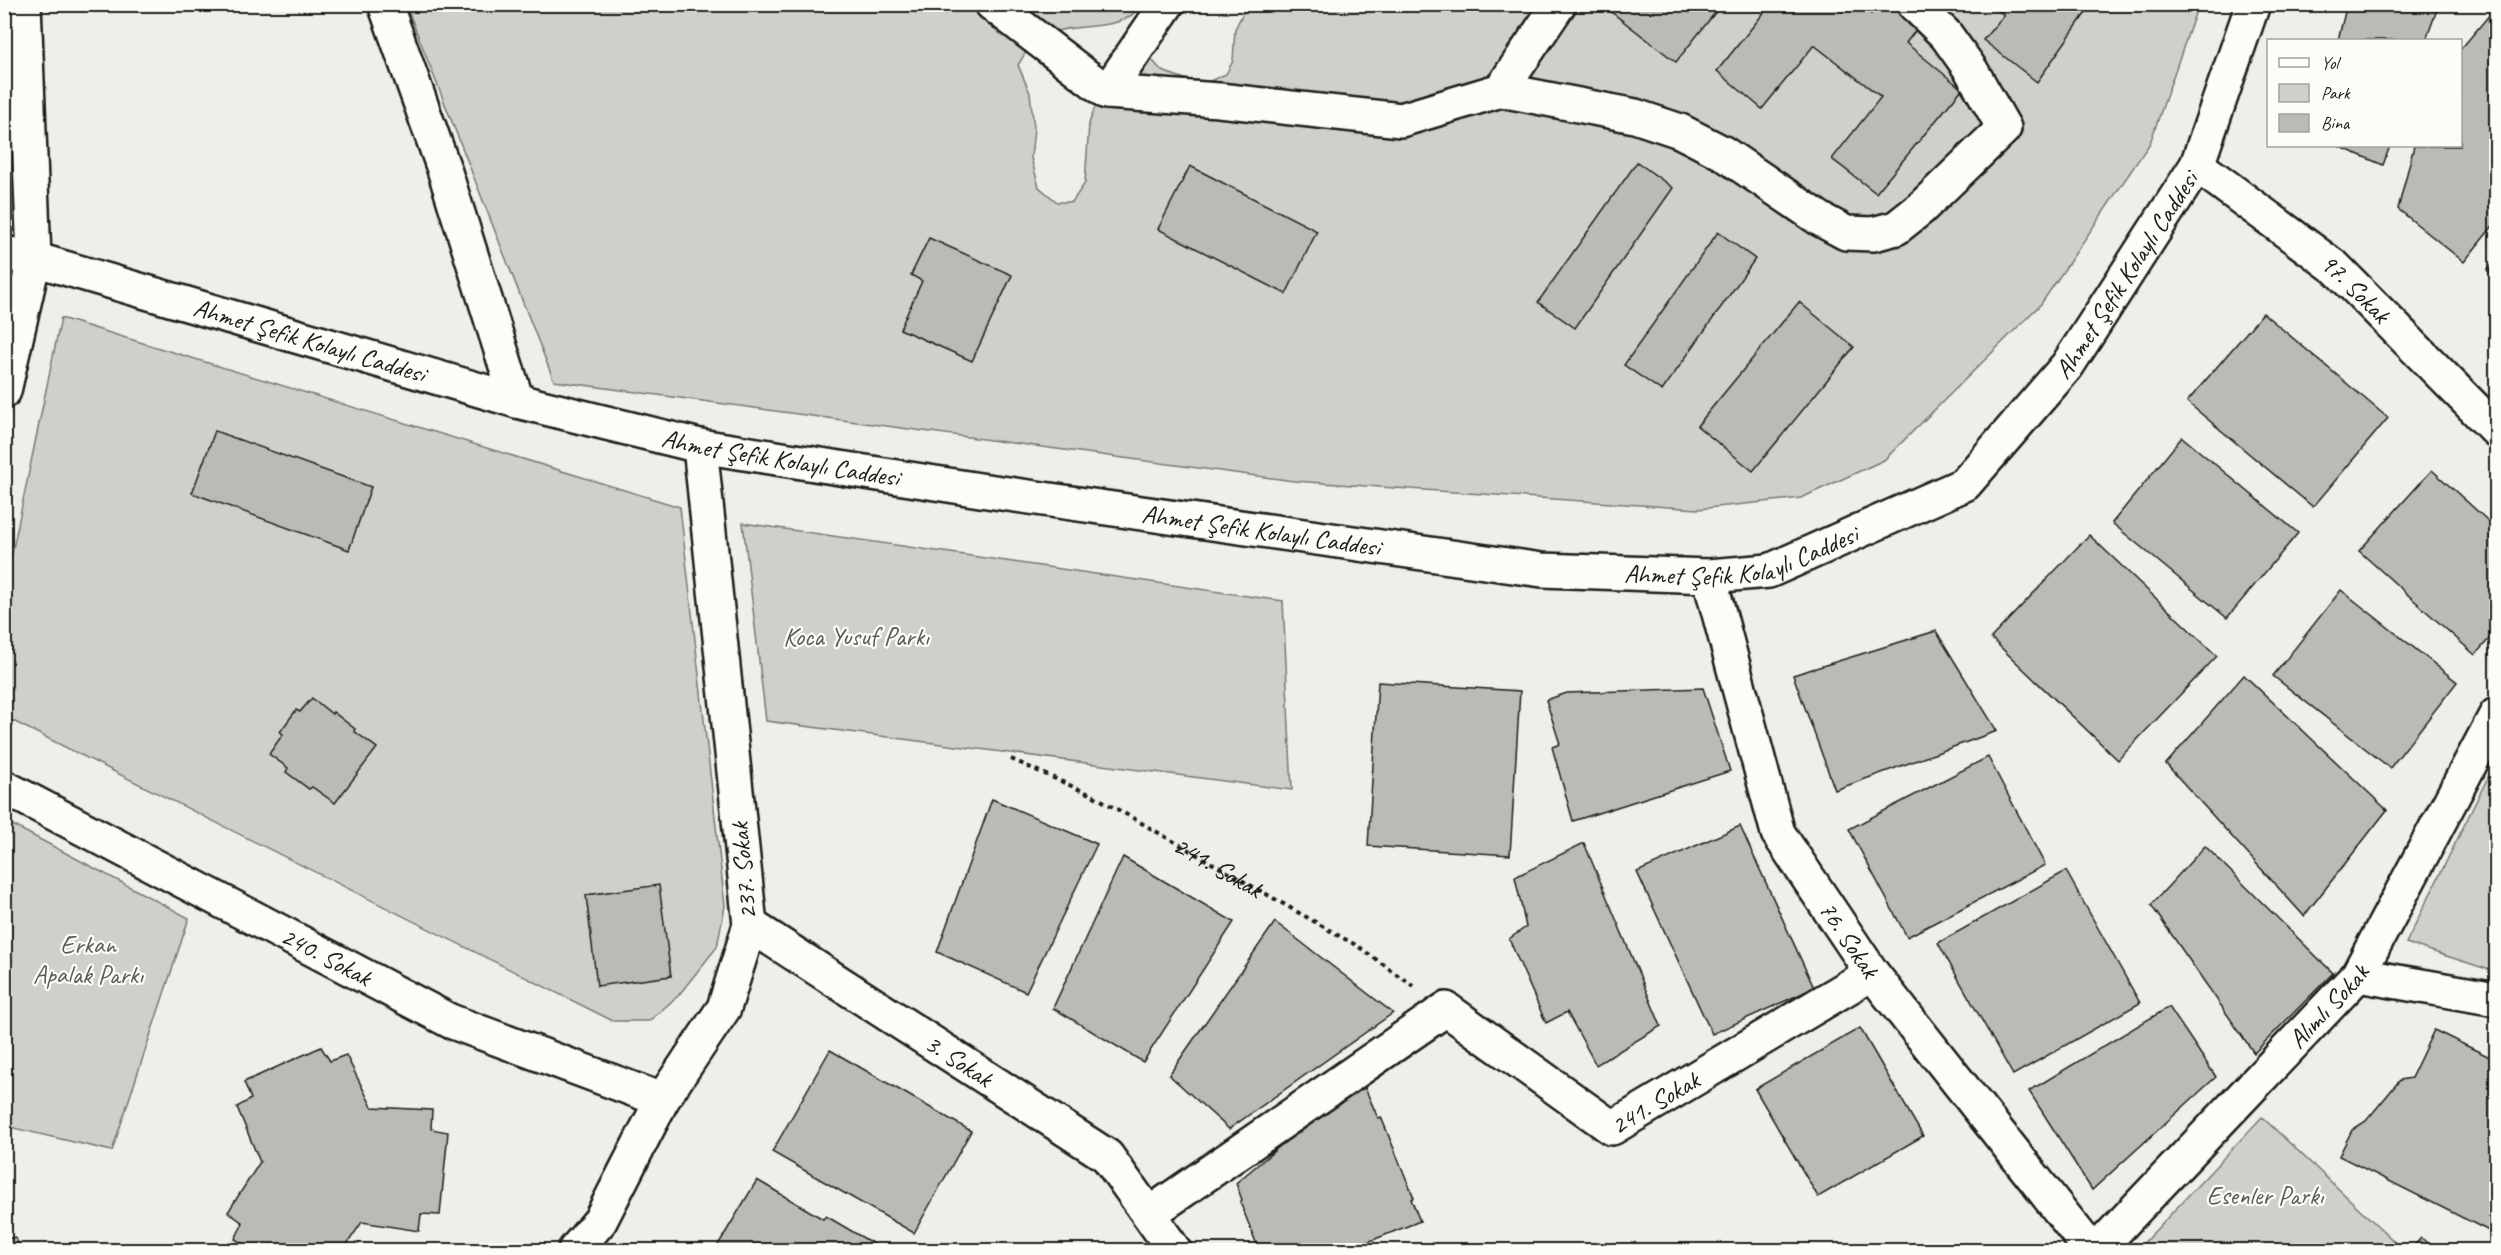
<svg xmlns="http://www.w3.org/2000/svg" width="2501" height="1255" viewBox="0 0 2501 1255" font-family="Caveat,sans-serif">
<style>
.green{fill:#d0cfcc;stroke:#767674;stroke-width:1.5}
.building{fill:#bbbab6;stroke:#1c1c1c;stroke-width:1.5}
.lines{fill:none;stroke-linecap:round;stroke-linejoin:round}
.minor-casing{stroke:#1c1c1c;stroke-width:38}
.major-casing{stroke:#1c1c1c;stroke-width:38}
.path{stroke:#1c1c1c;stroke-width:4;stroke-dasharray:4.5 4.5;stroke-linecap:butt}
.minor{stroke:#fdfcf7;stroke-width:33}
.major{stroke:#fdfcf7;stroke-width:33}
.labels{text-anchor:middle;stroke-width:4.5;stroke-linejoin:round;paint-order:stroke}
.street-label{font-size:26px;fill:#1c1c1c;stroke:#fdfcf7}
.park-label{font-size:26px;fill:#5b5b5a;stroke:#fdfcf7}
</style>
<rect width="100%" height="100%" fill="#f0eeea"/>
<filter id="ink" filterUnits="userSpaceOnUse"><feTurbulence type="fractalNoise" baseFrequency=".0167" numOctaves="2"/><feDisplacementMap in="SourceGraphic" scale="12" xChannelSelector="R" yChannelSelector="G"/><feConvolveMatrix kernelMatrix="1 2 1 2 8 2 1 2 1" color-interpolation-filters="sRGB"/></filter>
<g filter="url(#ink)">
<g class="green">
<path d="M 406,5 L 1141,5 C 1120,39 1059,15 1031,45 C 1026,50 1022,59 1018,65 L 1030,93 L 1034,128 L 1031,158 L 1039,187 L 1057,202 L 1072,202 L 1085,183 L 1089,124 L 1094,109 L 1109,81 L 1144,51 L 1162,71 L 1188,80 L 1210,81 L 1226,74 L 1233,61 L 1235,29 L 1247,5 L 2198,5 L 2150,143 L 2041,304 L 1884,460 L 1801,498 L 1698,509 L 1294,481 L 554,381 Z"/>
<polygon points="61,318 680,507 725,906 717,947 678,996 649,1021 613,1021 5,717 5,587"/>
<polygon points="743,523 1283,601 1292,790 766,721"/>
<polygon points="2496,761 2496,972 2406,943"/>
<polygon points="5,821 189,918 112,1151 5,1126"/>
<polygon points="2262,1117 2398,1245 2393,1250 2137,1250"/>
</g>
<g class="building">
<polygon points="1601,4 1722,4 1676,62"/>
<polygon points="1771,4 1858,4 1871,14 1879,4 1891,4 1919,26 1906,43 1962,89 1876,193 1832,159 1881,97 1814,45 1762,109 1717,71"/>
<polygon points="1994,4 2092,4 2037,82 1983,40 2004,15 1993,7"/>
<polygon points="2347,4 2439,4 2426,40 2338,40"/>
<polygon points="2496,7 2496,222 2464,262 2398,209 2414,146 2460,146 2460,50"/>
<polygon points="2338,146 2390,146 2383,165"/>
<polygon points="1637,162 1673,188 1575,328 1538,302"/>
<polygon points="1190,166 1317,231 1286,294 1158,229"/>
<polygon points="1718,232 1755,259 1662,391 1624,365"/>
<polygon points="929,238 1012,275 972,361 900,329 922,281 911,275"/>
<polygon points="2496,261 2496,279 2487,270"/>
<polygon points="1799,302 1854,347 1753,471 1697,426"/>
<polygon points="2263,313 2388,418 2313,507 2187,402"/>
<polygon points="215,431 371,487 349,550 192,493"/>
<polygon points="2182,437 2298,533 2227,618 2112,523"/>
<polygon points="2432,470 2496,528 2496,631 2475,655 2359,551"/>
<polygon points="2089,535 2217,656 2118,760 1991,638"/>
<polygon points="2341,590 2457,682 2390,768 2273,676"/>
<polygon points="1936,631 1997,731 1835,790 1793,675"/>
<polygon points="2244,675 2387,810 2304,916 2166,764"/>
<polygon points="1378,682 1520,691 1510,855 1368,846"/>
<polygon points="1703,688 1730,771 1573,821 1552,747 1560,744 1546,700 1567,693"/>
<polygon points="312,698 332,714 333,712 355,729 354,731 377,748 335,803 312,787 309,789 286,772 288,768 269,754 283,734 280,732 296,710 300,712"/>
<polygon points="1988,757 2045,865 1907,937 1849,829"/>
<polygon points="992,799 1097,844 1026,992 937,952"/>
<polygon points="1740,826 1814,988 1712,1034 1637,872"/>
<polygon points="1584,843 1661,1026 1596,1065 1567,1012 1546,1023 1509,939 1526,927 1515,877"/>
<polygon points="2205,846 2333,973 2254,1053 2151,905"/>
<polygon points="1123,857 1234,922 1143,1062 1053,1008"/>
<polygon points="2066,871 2140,1003 2013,1075 1938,943"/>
<polygon points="659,885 671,976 597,986 586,895"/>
<polygon points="1275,922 1393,1013 1229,1129 1169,1075"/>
<polygon points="2169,1007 2216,1077 2092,1190 2029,1091"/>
<polygon points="1860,1028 1923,1136 1818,1197 1755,1089"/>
<polygon points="2434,1030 2496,1060 2496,1120 2493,1128 2496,1129 2496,1195 2494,1199 2496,1200 2496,1227 2493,1233 2339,1156 2352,1130 2366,1121 2400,1080 2411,1078"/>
<polygon points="321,1047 330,1061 346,1055 372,1107 432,1110 431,1129 448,1132 440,1215 421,1214 419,1231 362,1222 343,1250 253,1250 235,1239 243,1223 228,1212 260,1162 237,1107 251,1099 244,1082"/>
<polygon points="830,1050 971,1131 914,1233 772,1152"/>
<polygon points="1365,1088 1378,1118 1381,1117 1414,1198 1411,1199 1420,1221 1348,1250 1259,1250 1240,1202 1242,1200 1236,1183 1336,1099"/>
<polygon points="757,1180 823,1219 826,1216 884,1250 715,1250"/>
<polygon points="15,1237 22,1250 4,1250 4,1240"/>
<polygon points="2421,1238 2438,1250 2410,1250"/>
<polygon points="1440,1245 1440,1250 1426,1250"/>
</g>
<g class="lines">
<g class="minor-casing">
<g id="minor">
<polyline points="385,4 444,169 517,401"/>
<polyline points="992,4 1107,92 1219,100 1401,120 1501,90 1635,116 1680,131 1723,153 1820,219 1846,233 1873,234 1896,228 1920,209 2004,128 1971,70 1946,35 1914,4"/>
<polyline points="1501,90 1559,4"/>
<polyline points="1107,92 1167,4"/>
<path id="s2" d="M 2197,165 L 2336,268 L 2496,430"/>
<polyline points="4,391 34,259 24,4"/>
<path id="s3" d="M 1709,576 L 1778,833 L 1872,973 L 2091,1250"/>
<path id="s4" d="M 4,787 L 450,1021 L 662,1100"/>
<path id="s5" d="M 750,925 L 1107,1156 L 1174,1250"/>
<polyline points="2358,975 2496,999"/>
<path id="s6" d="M 1149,1214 L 1446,1009 L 1612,1128 L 1872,973"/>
<polyline points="575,1250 600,1221 662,1100 724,1008 750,925 700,446"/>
<path id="s7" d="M 2097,1250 L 2358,975 L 2496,715"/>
</g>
</g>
<g class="major-casing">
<g id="major">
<path id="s8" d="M 4,253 L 34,259 L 517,401 L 700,446 L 980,490 L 1542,570 L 1709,576 L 1769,571 L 1965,484 L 2067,366 L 2197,165 L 2253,4"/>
</g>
</g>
<path class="path" id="s1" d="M 1011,759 L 1094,796 L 1359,947 L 1413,986"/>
<use href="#minor" class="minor"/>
<use href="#major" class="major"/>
</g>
</g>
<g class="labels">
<g class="street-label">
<text dy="9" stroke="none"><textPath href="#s8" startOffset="2280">Ahmet Şefik Kolaylı Caddesi</textPath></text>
<text dy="9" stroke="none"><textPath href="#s2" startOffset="201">97. Sokak</textPath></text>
<text dy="9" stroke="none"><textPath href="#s8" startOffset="318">Ahmet Şefik Kolaylı Caddesi</textPath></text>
<text dy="9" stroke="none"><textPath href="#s8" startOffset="804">Ahmet Şefik Kolaylı Caddesi</textPath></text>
<text dy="9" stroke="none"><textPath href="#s8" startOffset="1290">Ahmet Şefik Kolaylı Caddesi</textPath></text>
<text dy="9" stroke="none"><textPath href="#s8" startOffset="1776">Ahmet Şefik Kolaylı Caddesi</textPath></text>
<text dy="9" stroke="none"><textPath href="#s1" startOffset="234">241. Sokak</textPath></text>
<text transform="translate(743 871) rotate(-95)" y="9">237. Sokak</text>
<text dy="9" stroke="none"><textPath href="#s3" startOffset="394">76. Sokak</textPath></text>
<text dy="9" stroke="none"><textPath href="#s4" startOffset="364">240. Sokak</textPath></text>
<text dy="9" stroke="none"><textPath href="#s7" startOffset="336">Alımlı Sokak</textPath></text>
<text dy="9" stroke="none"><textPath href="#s5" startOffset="249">3. Sokak</textPath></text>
<text dy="9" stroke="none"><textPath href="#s6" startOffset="615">241. Sokak</textPath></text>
</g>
<g class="park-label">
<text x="856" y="645">Koca Yusuf Parkı</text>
<text x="88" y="953">Erkan<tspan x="88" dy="30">Apalak Parkı</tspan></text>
<text x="2265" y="1204">Esenler Parkı</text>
</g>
</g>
<rect width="2501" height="1255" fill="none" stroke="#fdfcf7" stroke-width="24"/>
<rect x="12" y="12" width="2477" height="1231" fill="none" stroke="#1c1c1c" stroke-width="2" filter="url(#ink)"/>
<rect x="2267" y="39" width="195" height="108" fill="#fdfcf7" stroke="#a3a29f" stroke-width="1.5"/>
<rect x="2279" y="58" width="30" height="9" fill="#fdfcf7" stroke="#a3a29f" stroke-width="1.5"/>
<text x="2321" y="69" font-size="18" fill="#1c1c1c">Yol</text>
<rect x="2279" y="84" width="30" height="18" fill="#d0cfcc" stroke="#a3a29f" stroke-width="1.5"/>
<text x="2321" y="99" font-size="18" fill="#1c1c1c">Park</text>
<rect x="2279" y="114" width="30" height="18" fill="#bbbab6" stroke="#a3a29f" stroke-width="1.5"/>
<text x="2321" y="129" font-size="18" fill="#1c1c1c">Bina</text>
</svg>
